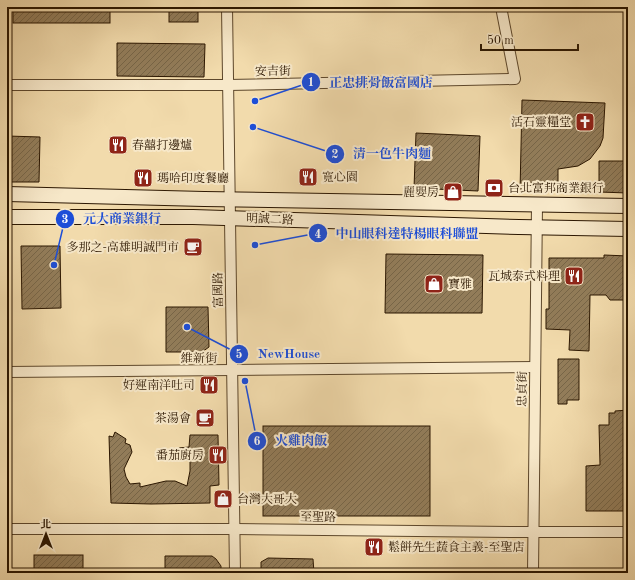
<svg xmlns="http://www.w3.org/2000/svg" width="635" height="580" viewBox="0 0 635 580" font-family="'Old Standard TT','Noto Serif TC',serif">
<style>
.building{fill:url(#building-hatch);stroke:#2b1600}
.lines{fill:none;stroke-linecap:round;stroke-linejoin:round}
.street-casing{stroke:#5d472b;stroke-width:12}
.secondary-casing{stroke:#2b1600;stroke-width:16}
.street{stroke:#f7e8c9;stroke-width:10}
.secondary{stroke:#f7e8c9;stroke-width:14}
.labels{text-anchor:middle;stroke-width:4;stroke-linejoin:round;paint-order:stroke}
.street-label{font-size:12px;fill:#2b1600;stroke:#f7e8c9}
.poi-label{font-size:12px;fill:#2b1600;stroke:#f7e8c9;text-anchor:end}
.leader{fill:none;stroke:#1d4ed8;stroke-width:1.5}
.callout-dot{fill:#1d4ed8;stroke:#f7e8c9;stroke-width:1.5}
.mark-label{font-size:12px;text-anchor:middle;font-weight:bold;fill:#fff}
.callout-label{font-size:13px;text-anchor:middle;font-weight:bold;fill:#1d4ed8;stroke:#f7e8c9;stroke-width:4;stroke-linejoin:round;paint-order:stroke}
</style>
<defs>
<pattern id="building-hatch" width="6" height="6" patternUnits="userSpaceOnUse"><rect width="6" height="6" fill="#927c59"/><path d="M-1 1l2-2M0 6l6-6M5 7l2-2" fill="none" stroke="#776547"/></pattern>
</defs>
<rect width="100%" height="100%" fill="#f2dbac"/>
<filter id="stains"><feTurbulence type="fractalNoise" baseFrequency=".005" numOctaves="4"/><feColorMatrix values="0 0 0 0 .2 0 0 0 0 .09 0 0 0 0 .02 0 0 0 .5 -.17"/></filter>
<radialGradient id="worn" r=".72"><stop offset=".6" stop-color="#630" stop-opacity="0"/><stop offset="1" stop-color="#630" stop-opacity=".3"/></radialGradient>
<g class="building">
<rect x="13" y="7" width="97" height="16"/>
<rect x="169" y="7" width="29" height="15"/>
<polygon points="117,43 205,44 204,77 117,76"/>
<polygon points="522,100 605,103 603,138 600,146 590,159 578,166 558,169 558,184 552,184 552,188 547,188 547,192 520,192"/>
<polygon points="416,133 480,136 478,191 414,188"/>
<polygon points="7,136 40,137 39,182 7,182"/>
<polygon points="599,161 628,161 628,193 599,192"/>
<polygon points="21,246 60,246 61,308 22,309"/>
<polygon points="386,254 483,255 482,313 385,313"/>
<polygon points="604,255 628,256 628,300 610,300 606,295 590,295 589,351 569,350 570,330 546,329 546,309 549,309 549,258 604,258"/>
<polygon points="166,307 208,307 209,347 202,352 166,352"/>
<polygon points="558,359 579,359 579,400 567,400 567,404 558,404"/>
<polygon points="628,410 628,511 586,511 586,466 600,465 599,425 609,425 609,413 615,413 615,411"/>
<rect x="263" y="426" width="167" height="90"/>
<polygon points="115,432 126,439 125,443 130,445 132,452 124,469 126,477 130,484 140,483 140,487 166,481 175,481 187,486 190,471 190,460 177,459 179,448 189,447 190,435 218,435 219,485 210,486 210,503 151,504 111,503 109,436 113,437"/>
<rect x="34" y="555" width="49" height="18"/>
<polygon points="165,556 212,556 216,559 221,566 221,573 165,573"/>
<polygon points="268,558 313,559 314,573 299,572 283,573 261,573 261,562"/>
</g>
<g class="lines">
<g class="street-casing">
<g id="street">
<polyline points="227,7 235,573"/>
<polyline points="7,85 228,85 515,79 501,7"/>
<polyline points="7,372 232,370 535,367"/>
<polyline points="7,529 235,529 518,532 628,532"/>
<polyline points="533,573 537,205"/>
</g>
</g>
<g class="secondary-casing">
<g id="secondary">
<polyline points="7,194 204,199 628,206"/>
<polyline points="7,217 193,217 519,227 628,229"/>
</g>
</g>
<use href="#street" class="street"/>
<use href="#secondary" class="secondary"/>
</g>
<defs>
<g id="church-square" transform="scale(1)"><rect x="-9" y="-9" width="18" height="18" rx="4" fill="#8f2418" stroke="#f7e8c9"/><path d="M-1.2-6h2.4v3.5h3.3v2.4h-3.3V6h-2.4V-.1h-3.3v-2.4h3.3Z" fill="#fff"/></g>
<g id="restaurant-square" transform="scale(1)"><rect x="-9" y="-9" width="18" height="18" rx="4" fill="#8f2418" stroke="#f7e8c9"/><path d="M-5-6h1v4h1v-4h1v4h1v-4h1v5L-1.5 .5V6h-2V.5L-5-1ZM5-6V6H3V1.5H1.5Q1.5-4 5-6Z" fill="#fff"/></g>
<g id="bank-square" transform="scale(1)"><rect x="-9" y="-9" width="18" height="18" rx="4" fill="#8f2418" stroke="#f7e8c9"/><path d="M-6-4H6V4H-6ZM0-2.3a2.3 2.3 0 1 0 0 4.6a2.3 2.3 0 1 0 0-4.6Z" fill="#fff"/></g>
<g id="shop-square" transform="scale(1)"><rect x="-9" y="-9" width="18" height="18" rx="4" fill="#8f2418" stroke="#f7e8c9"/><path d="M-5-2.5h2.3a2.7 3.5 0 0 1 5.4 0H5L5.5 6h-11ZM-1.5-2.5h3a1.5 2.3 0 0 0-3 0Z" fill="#fff"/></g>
<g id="cafe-square" transform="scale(1)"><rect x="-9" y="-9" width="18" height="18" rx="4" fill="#8f2418" stroke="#f7e8c9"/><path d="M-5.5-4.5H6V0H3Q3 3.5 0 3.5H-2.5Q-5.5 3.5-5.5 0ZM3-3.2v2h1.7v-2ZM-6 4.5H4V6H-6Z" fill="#fff"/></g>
</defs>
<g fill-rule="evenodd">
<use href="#church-square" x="585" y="122"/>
<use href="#restaurant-square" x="118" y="145"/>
<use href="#restaurant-square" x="308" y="177"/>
<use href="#restaurant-square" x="143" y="178"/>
<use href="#bank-square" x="494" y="188"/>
<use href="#shop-square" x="453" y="192"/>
<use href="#cafe-square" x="193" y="247"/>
<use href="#restaurant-square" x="574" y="276"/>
<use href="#shop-square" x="434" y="284"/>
<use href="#restaurant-square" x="209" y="385"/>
<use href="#cafe-square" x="205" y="418"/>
<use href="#restaurant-square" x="218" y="455"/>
<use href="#shop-square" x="223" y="499"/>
<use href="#restaurant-square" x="374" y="547"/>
</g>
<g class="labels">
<g class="street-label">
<text transform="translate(273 71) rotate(-1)" y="4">安吉街</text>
<text transform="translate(270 219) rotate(2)" y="4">明誠二路</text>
<text transform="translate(218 290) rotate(-91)" y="4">富國路</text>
<text x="199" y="362">維新街</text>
<text transform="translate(522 389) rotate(-89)" y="4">忠貞街</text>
<text transform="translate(318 517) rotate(1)" y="4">至聖路</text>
</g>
<g class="poi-label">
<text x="571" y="126">活石靈糧堂</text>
<text x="132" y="149" text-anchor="start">春囍打邊爐</text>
<text x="322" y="181" text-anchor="start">寬心園</text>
<text x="157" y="182" text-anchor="start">瑪哈印度餐廳</text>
<text x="508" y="192" text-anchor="start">台北富邦商業銀行</text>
<text x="439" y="196">麗嬰房</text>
<text x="179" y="251">多那之-高雄明誠門市</text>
<text x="560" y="280">瓦城泰式料理</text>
<text x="448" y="288" text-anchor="start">寶雅</text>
<text x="195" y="389">好運南洋吐司</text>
<text x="191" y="422">茶湯會</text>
<text x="204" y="459">番茄廚房</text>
<text x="237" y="503" text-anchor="start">台灣大哥大</text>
<text x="388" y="551" text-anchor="start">鬆餅先生蔬食主義-至聖店</text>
</g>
</g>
<path class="leader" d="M255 101L311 82M253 127L335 154M54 265L65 219M255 245L318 233M187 327L239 354M245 381L257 441"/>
<g class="callout-dot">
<circle cx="255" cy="101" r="4"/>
<circle cx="253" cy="127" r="4"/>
<circle cx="54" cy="265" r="4"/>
<circle cx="255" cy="245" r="4"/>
<circle cx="187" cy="327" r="4"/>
<circle cx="245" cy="381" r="4"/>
<circle cx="311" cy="82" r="10"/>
<circle cx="335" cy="154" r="10"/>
<circle cx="65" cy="219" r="10"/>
<circle cx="318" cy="233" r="10"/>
<circle cx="239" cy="354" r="10"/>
<circle cx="257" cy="441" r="10"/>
</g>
<g class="mark-label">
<text x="311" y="86">1</text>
<text x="335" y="158">2</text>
<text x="65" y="223">3</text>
<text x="318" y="238">4</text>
<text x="239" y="358">5</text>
<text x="257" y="445">6</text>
</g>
<g class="callout-label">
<text x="381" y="87">正忠排骨飯富國店</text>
<text x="392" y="158">清一色牛肉麵</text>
<text x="122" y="223">元大商業銀行</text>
<text x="407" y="238">中山眼科達特楊眼科聯盟</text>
<text x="289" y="358">NewHouse</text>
<text x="301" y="445">火雞肉飯</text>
</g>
<rect width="635" height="580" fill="none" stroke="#f2dbac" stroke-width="24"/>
<rect x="8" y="8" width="619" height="564" fill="none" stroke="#2b1600" stroke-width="2"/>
<rect x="12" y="12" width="611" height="556" fill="none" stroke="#2b1600"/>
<g transform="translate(46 534)" stroke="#f7e8c9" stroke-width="3" paint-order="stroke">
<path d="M0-3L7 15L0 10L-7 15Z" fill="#2b1600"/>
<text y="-6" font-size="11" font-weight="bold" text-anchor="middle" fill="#2b1600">北</text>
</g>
<path d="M481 44v6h97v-6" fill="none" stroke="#2b1600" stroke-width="2"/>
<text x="487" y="44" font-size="12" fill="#2b1600" stroke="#f7e8c9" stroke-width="3" paint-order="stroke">50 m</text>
<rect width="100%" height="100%" filter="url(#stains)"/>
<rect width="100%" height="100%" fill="url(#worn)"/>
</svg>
